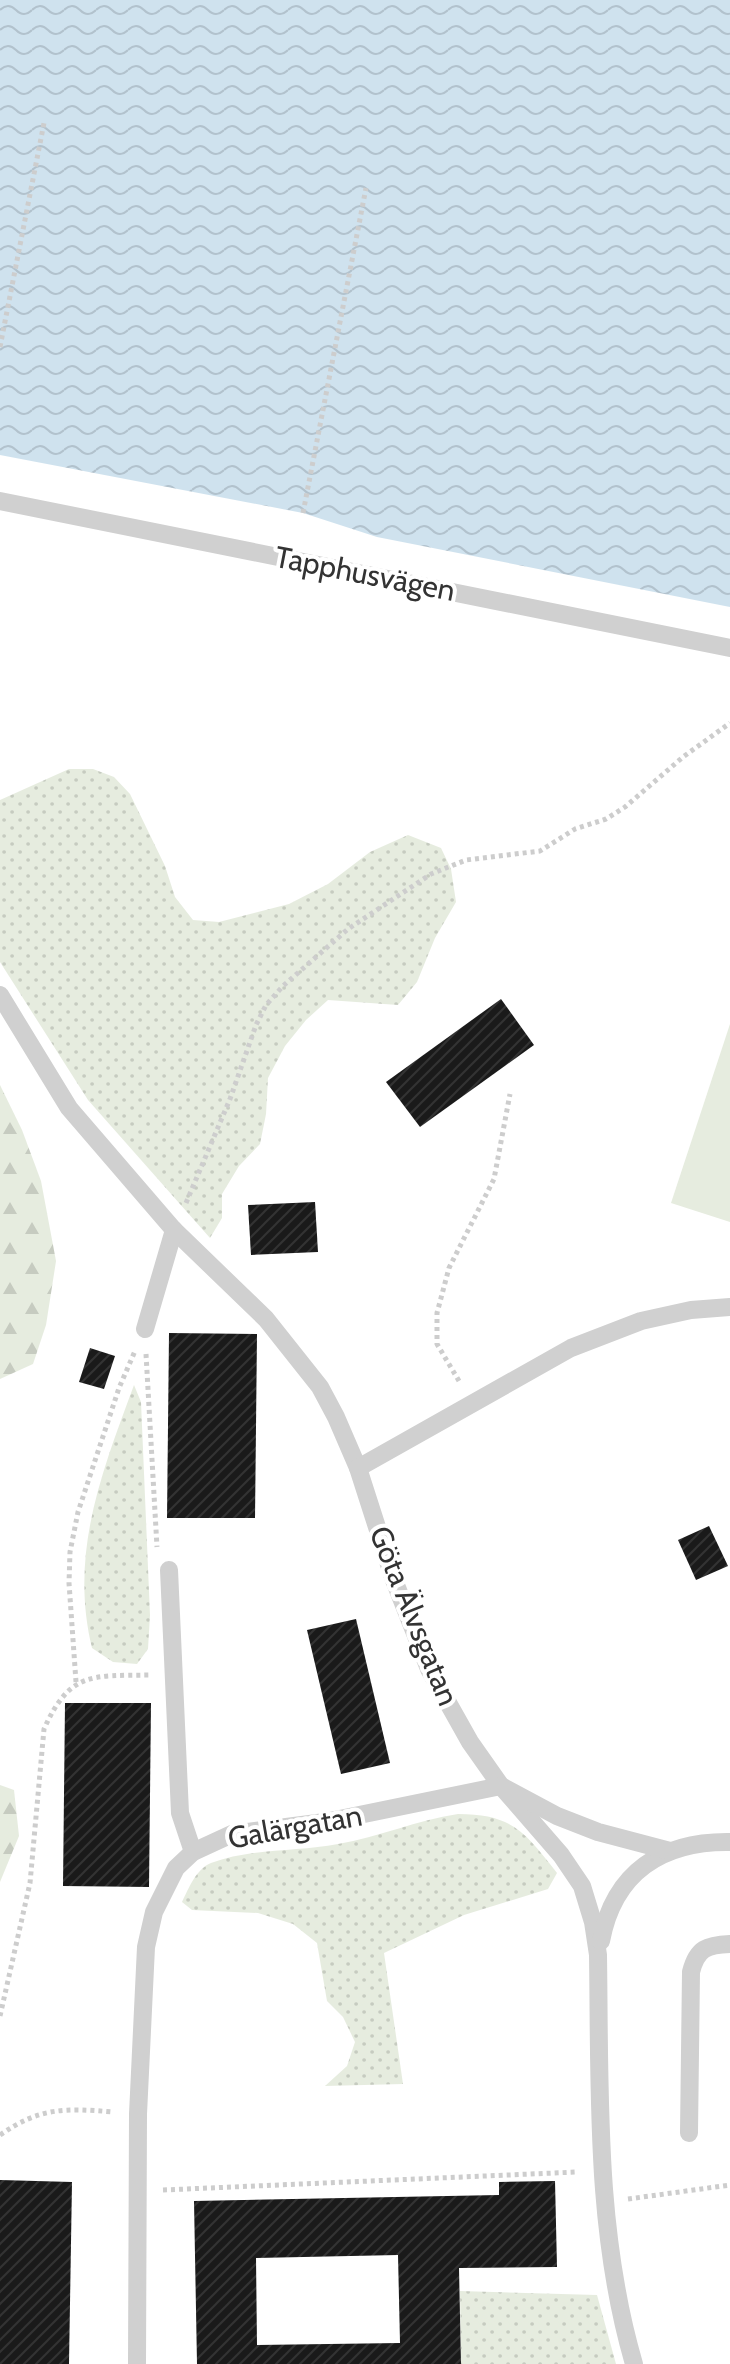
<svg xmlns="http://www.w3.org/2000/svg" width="730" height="2364" viewBox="0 0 730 2364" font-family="Cabin,sans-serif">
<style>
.grass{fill:url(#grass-dots)}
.forest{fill:url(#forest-firs)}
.garden{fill:#e6ecdf}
.water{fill:url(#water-waves)}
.building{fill:url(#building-hatch);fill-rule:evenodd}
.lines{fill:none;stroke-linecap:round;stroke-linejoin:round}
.path{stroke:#cdcdcd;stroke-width:5;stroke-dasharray:4 4;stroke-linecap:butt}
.lane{stroke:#d0d0d0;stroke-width:18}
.labels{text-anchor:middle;stroke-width:8;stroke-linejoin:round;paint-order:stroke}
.street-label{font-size:30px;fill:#333;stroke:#fff}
</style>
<defs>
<pattern id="grass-dots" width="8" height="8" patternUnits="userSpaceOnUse" patternTransform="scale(2)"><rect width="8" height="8" fill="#e6ecdf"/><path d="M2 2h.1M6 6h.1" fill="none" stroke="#c6cbc0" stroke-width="1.8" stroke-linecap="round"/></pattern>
<pattern id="forest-firs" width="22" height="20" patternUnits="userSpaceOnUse" patternTransform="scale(2)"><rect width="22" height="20" fill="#e6ecdf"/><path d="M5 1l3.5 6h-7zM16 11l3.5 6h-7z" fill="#c6cbc0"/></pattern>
<pattern id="water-waves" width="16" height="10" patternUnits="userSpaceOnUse" patternTransform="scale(2)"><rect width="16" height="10" fill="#cfe2ee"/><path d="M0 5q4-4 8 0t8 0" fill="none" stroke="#b2c2cd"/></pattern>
<pattern id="building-hatch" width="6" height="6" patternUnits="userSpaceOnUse" patternTransform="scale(2)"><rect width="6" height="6" fill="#1a1a1a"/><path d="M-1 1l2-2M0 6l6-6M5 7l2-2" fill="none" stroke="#333"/></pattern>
</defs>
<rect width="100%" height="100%" fill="#fff"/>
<g class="grass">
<polygon points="69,769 93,769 114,777 130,794 165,866 175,897 193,920 219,922 289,904 328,884 370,852 408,835 441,848 451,869 456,902 435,938 417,982 398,1005 328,1000 306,1020 285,1046 268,1078 266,1114 260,1144 239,1166 222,1194 222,1218 210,1238 88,1100 0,962 0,800"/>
<path d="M 134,1385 L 141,1402 L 150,1615 L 148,1649 L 137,1664 L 113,1662 L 92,1648 C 69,1553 102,1472 134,1385 Z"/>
<path d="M 458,1814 C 512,1814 525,1832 557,1873 L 548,1889 L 464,1915 L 384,1953 L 403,2084 L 325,2086 L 347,2066 L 355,2042 L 343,2017 L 327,2001 L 317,1943 L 293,1924 L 258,1913 L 192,1910 L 182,1902 C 189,1888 196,1869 211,1863 C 250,1848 297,1852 338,1844 C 379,1837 417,1820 458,1814 Z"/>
<polygon points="460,2291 597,2295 616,2364 461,2364"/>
</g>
<g class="forest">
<polygon points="0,1085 22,1130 41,1181 56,1261 46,1325 33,1364 0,1379"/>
<polygon points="0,1785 14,1790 19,1836 0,1882"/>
</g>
<polygon class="garden" points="730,1024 730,1222 671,1203"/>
<polygon class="water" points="0,0 730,0 730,607 377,537 303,513 0,455"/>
<g class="building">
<polygon points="501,999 534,1045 420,1127 386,1082"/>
<polygon points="315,1202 318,1252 251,1255 248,1205"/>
<polygon points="169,1333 257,1334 255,1518 167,1518"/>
<polygon points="90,1348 115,1356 104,1389 79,1382"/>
<polygon points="709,1526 728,1566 696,1580 678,1540"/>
<polygon points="356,1619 390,1763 341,1774 307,1630"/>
<polygon points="65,1703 151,1703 149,1887 63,1886"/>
<polygon points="0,2180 72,2182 69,2364 0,2364"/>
<path d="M 555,2181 L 557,2267 L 459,2268 L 461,2364 L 197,2364 L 194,2201 L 499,2195 L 499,2182 ZM 398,2255 L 400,2343 L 257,2345 L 256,2258 Z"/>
</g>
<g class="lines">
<g class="path">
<polyline points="0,347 44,123"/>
<polyline points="303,513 366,188"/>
<polyline points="186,1203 230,1099 256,1025 266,1005 283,986 348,929 431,874 466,860 540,851 575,829 606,819 625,807 683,757 730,723"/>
<polyline points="146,1354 157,1547"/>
<polyline points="459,1381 437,1344 437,1313 449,1268 494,1179 510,1094"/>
<polyline points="76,1682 69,1583 70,1552 78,1512 119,1388 135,1351"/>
<path d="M 0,2016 L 30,1883 L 44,1729 C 70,1671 92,1676 150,1675"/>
<path d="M 0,2135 C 40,2107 66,2108 113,2112"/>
<polyline points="163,2190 577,2172"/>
<polyline points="628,2199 730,2185"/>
</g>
<g class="lane">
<polyline points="0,501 730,648"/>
<path d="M 0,995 L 69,1108 L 174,1230 L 266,1319 L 320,1387 L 336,1417 L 358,1468 L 394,1580 L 429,1669 L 470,1742 L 501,1786 L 561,1855 L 582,1886 L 593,1922 L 598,1955 C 600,2092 595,2231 634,2364"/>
<polyline points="145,1329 174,1230"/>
<polyline points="358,1468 571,1348 641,1321 691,1310 730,1307"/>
<polyline points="169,1570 180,1813 193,1852"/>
<path d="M 601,1941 C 614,1872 662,1841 730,1842"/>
<path d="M 689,2133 L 691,1972 C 697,1948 707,1945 730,1944"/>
<polyline points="137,2364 138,2114 146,1947 154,1912 176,1868 193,1852 232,1834 325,1822 501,1786 557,1816 598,1832 670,1851"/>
</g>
</g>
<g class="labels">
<g class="street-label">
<text transform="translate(365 574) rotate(11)" y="10">Tapphusvägen</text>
<text transform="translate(414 1616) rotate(68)" y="10">Göta Älvsgatan</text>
<text transform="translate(295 1827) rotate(-10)" y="10">Galärgatan</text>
</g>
</g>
</svg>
